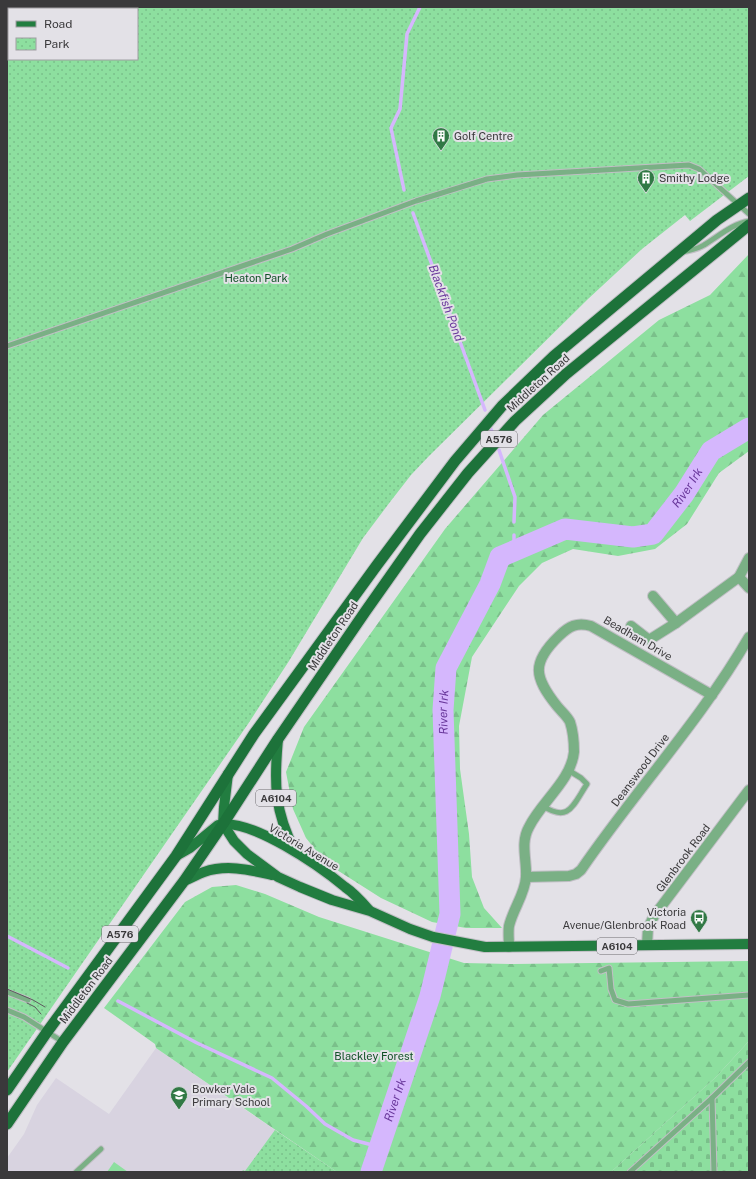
<svg xmlns="http://www.w3.org/2000/svg" width="756" height="1179" viewBox="0 0 756 1179" font-family="'Public Sans',sans-serif">
<style>
.built{fill:#d8d3e0}
.grass{fill:#8ddf9f}
.forest{fill:url(#forest-firs)}
.cemetery{fill:url(#cemetery-stones)}
.park{fill:url(#park-dots);fill-rule:evenodd}
.lines{fill:none;stroke-linecap:round;stroke-linejoin:round}
.stream{stroke:#d5b7fd;stroke-width:3.5}
.river{stroke:#d5b7fd;stroke-width:21}
.service-casing{stroke:#c1bfc5;stroke-width:7}
.minor-casing{stroke:#c1bfc5;stroke-width:12}
.primary-casing{stroke:#c1bfc5;stroke-width:12}
.trunk-casing{stroke:#c1bfc5;stroke-width:13}
.service{stroke:#7ab085;stroke-width:5}
.minor{stroke:#7ab085;stroke-width:10}
.primary{stroke:#227d40;stroke-width:10}
.trunk{stroke:#1d723a;stroke-width:11}
.tram{stroke:#5c5a5d;stroke-width:1}
.labels{text-anchor:middle;stroke-width:4;stroke-linejoin:round;paint-order:stroke}
.shield{fill:#e3e1e7;stroke:#6d6b6f;stroke-width:1}
.shield-label{font-size:10px;font-weight:bold;fill:#3a393b}
.poi-label{font-size:11px;fill:#3a393b;stroke:#e3e1e7;text-anchor:start}
.park-label{font-size:11px;fill:#105026;stroke:#e3e1e7}
.street-label{font-size:11px;fill:#3a393b;stroke:#e3e1e7}
.water-label{font-size:12px;font-style:italic;fill:#6a389c;stroke:#e3e1e7}
</style>
<defs>
<pattern id="forest-firs" width="22" height="20" patternUnits="userSpaceOnUse"><rect width="22" height="20" fill="#8ddf9f"/><path d="M5 1l3.5 6h-7zM16 11l3.5 6h-7z" fill="#7ac08a"/></pattern>
<pattern id="cemetery-stones" width="16" height="16" patternUnits="userSpaceOnUse"><rect width="16" height="16" fill="#8ddf9f"/><path d="M2 7V4a2 2 0 0 1 4 0v3zM10 15v-3a2 2 0 0 1 4 0v3z" fill="#7ac08a"/></pattern>
<pattern id="park-dots" width="8" height="8" patternUnits="userSpaceOnUse"><rect width="8" height="8" fill="#8ddf9f"/><path d="M2 2h.1M6 6h.1" fill="none" stroke="#7ac08a" stroke-width="1.8" stroke-linecap="round"/></pattern>
</defs>
<rect width="100%" height="100%" fill="#e3e1e7"/>
<polygon class="built" points="156,1048 275,1130 337,1172 7,1172 7,1158 24,1134 37,1105 56,1078 109,1114"/>
<polygon class="grass" points="114,1162 128,1172 107,1172"/>
<g class="forest">
<polygon points="749,254 749,451 719,473 687,524 655,549 618,556 573,549 542,563 519,586 472,657 459,726 460,769 469,834 472,877 484,908 502,928 466,928 432,922 381,898 326,863 306,838 293,809 286,772 304,727 445,529 543,415 659,320 710,295"/>
<polygon points="236,885 265,894 319,917 464,963 514,964 749,961 749,1041 716,1077 611,1172 337,1172 156,1048 155,1044 104,1008 185,902 212,887"/>
</g>
<polygon class="cemetery" points="749,1041 749,1172 611,1172 716,1077"/>
<g class="park">
<path d="M 7,7 L 749,7 L 749,176 L 690,221 L 685,215 L 642,249 L 588,299 L 429,456 L 411,475 L 390,502 L 363,538 L 289,661 L 248,724 L 7,1072 ZM 9,9 L 137,9 L 137,59 L 9,59 Z"/>
<polygon points="275,1130 337,1172 242,1172 243,1170 245,1171"/>
</g>
<g class="lines">
<g class="stream">
<polyline points="404,190 391,128 400,109 407,34 420,7"/>
<polyline points="413,213 485,410"/>
<polyline points="491,429 493,435"/>
<polyline points="499,450 515,497 514,522"/>
<polyline points="514,551 514,535"/>
<polyline points="7,936 68,968"/>
<polyline points="118,1001 197,1043 272,1078 306,1106 325,1124 353,1140 380,1147"/>
</g>
<path class="river" id="s1" d="M 371,1172 L 430,996 L 450,914 L 443,710 L 446,668 L 490,584 L 500,557 L 565,529 L 633,537 L 653,534 L 684,494 L 711,451 L 749,428"/>
<g class="service-casing">
<g id="service">
<path d="M 683,252 C 690,250 698,249 704,245 C 719,236 732,224 749,221"/>
<polyline points="7,346 292,249 327,234 416,201 487,179 517,175 689,165 699,169 749,214"/>
<path d="M 543,806 C 569,823 573,805 587,784 L 581,778 L 568,770"/>
<polyline points="601,971 609,968 611,989 615,1000 628,1004 749,995"/>
<polyline points="7,992 28,1000"/>
<polyline points="7,1010 24,1017 63,1042"/>
<polyline points="712,1098 714,1172"/>
<polyline points="76,1172 101,1149"/>
<polyline points="630,1172 712,1098 749,1062"/>
</g>
</g>
<g class="minor-casing">
<g id="minor">
<polyline points="749,558 739,577 749,588"/>
<polyline points="653,596 676,623 739,577"/>
<polyline points="631,626 649,640 676,623"/>
<path d="M 526,877 L 569,876 L 576,874 L 581,870 C 635,791 701,720 749,637"/>
<polyline points="647,945 648,928 654,916 749,790"/>
<path d="M 509,947 C 509,940 508,932 509,926 C 513,909 525,894 526,877 C 527,860 520,843 529,827 C 541,802 571,781 574,752 C 574,743 573,731 570,722 C 568,717 561,711 557,706 C 534,677 531,663 559,636 C 569,626 577,622 591,626 L 712,695"/>
</g>
</g>
<g class="primary-casing">
<g id="primary">
<path d="M 278,739 C 274,782 274,811 295,851"/>
<polyline points="228,774 224,807 223,824 234,841 247,854 278,877 300,887 332,900 370,911 410,929 433,937 485,947 749,944"/>
<path d="M 176,856 L 190,848 L 218,825 C 250,817 321,867 345,887 C 354,893 362,902 369,910"/>
<path d="M 184,881 C 191,878 198,874 204,872 C 227,864 250,870 272,875"/>
</g>
</g>
<g class="trunk-casing">
<g id="trunk">
<polyline points="7,1090 47,1032 176,856 254,734 377,565 455,461 502,406 554,356 717,220 749,198"/>
<polyline points="7,1124 63,1042 184,881 223,824 278,739 365,612 420,534 468,473 515,421 566,374 749,225"/>
</g>
</g>
<use href="#service" class="service"/>
<use href="#minor" class="minor"/>
<use href="#primary" class="primary"/>
<use href="#trunk" class="trunk"/>
<g class="tram">
<polyline points="7,989 33,1000 45,1007"/>
<polyline points="27,1003 35,1007 41,1014"/>
</g>
</g>
<defs>
<g id="building-pin" transform="scale(0.9)"><path d="M0 17L-7.5 6A9.5 9.5 0 1 1 7.5 6Z" fill="#317945" stroke="#e3e1e7"/><path d="M-4-6H4V6H1V3H-1V6H-4ZM-2.5-4.3h1.7v1.8h-1.7ZM.8-4.3h1.7v1.8H.8ZM-2.5-1h1.7V.8h-1.7ZM.8-1h1.7V.8H.8Z" fill="#fff"/></g>
<g id="bus-pin" transform="scale(0.9)"><path d="M0 17L-7.5 6A9.5 9.5 0 1 1 7.5 6Z" fill="#317945" stroke="#e3e1e7"/><path d="M-5-6H5V4H4V6H2V4H-2V6H-4V4H-5ZM-3.5-4V0h7V-4ZM-3.5 1.2v1.5H-2V1.2ZM2 1.2v1.5H3.5V1.2Z" fill="#fff"/></g>
<g id="school-pin" transform="scale(0.9)"><path d="M0 17L-7.5 6A9.5 9.5 0 1 1 7.5 6Z" fill="#317945" stroke="#e3e1e7"/><path d="M0-5L7-2L0 1L-7-2ZM-4 1L0 2.5L4 1V4Q0 6-4 4Z" fill="#fff"/></g>
</defs>
<g fill-rule="evenodd">
<use href="#building-pin" x="441" y="136"/>
<use href="#building-pin" x="646" y="178"/>
<use href="#bus-pin" x="699" y="918"/>
<use href="#school-pin" x="179" y="1095"/>
</g>
<g class="labels">
<g class="shield">
<rect x="481" y="431" width="36" height="16" rx="3"/>
<rect x="256" y="790" width="40" height="16" rx="3"/>
<rect x="102" y="926" width="36" height="16" rx="3"/>
<rect x="597" y="938" width="40" height="16" rx="3"/>
</g>
<g class="shield-label">
<text x="499" y="443">A576</text>
<text x="276" y="802">A6104</text>
<text x="120" y="938">A576</text>
<text x="617" y="950">A6104</text>
</g>
<g class="poi-label">
<text x="454" y="140">Golf Centre</text>
<text x="659" y="182">Smithy Lodge</text>
<text x="686" y="916" text-anchor="end">Victoria<tspan x="686" dy="13">Avenue/Glenbrook Road</tspan></text>
<text x="192" y="1093">Bowker Vale<tspan x="192" dy="13">Primary School</tspan></text>
</g>
<g class="park-label">
<text x="256" y="282">Heaton Park</text>
<text x="374" y="1060">Blackley Forest</text>
</g>
<g class="street-label">
<text transform="translate(538 383) rotate(-42)" y="4">Middleton Road</text>
<text transform="translate(333 636) rotate(-56)" y="4">Middleton Road</text>
<text transform="translate(638 638) rotate(30)" y="4">Beadham Drive</text>
<text transform="translate(640 770) rotate(-53)" y="4">Deanswood Drive</text>
<text transform="translate(304 847) rotate(31)" y="4">Victoria Avenue</text>
<text transform="translate(683 858) rotate(-53)" y="4">Glenbrook Road</text>
<text transform="translate(86 990) rotate(-53)" y="4">Middleton Road</text>
</g>
<g class="water-label">
<text transform="translate(446 303) rotate(70)" y="4">Blackfish Pond</text>
<text dy="4" stroke="none"><textPath href="#s1" startOffset="857">River Irk</textPath></text>
<text dy="4" stroke="none"><textPath href="#s1" startOffset="472">River Irk</textPath></text>
<text dy="4" stroke="none"><textPath href="#s1" startOffset="76">River Irk</textPath></text>
</g>
</g>
<rect width="756" height="1179" fill="none" stroke="#3a393b" stroke-width="16"/>
<rect x="8" y="8" width="130" height="52" fill="#e3e1e7" stroke="#9f9ea2"/>
<rect x="16" y="21" width="20" height="6" fill="#227d40" stroke="#9f9ea2"/>
<text x="44" y="28" font-size="12" fill="#3a393b">Road</text>
<rect x="16" y="38" width="20" height="12" fill="url(#park-dots)" stroke="#9f9ea2"/>
<text x="44" y="48" font-size="12" fill="#3a393b">Park</text>
</svg>
